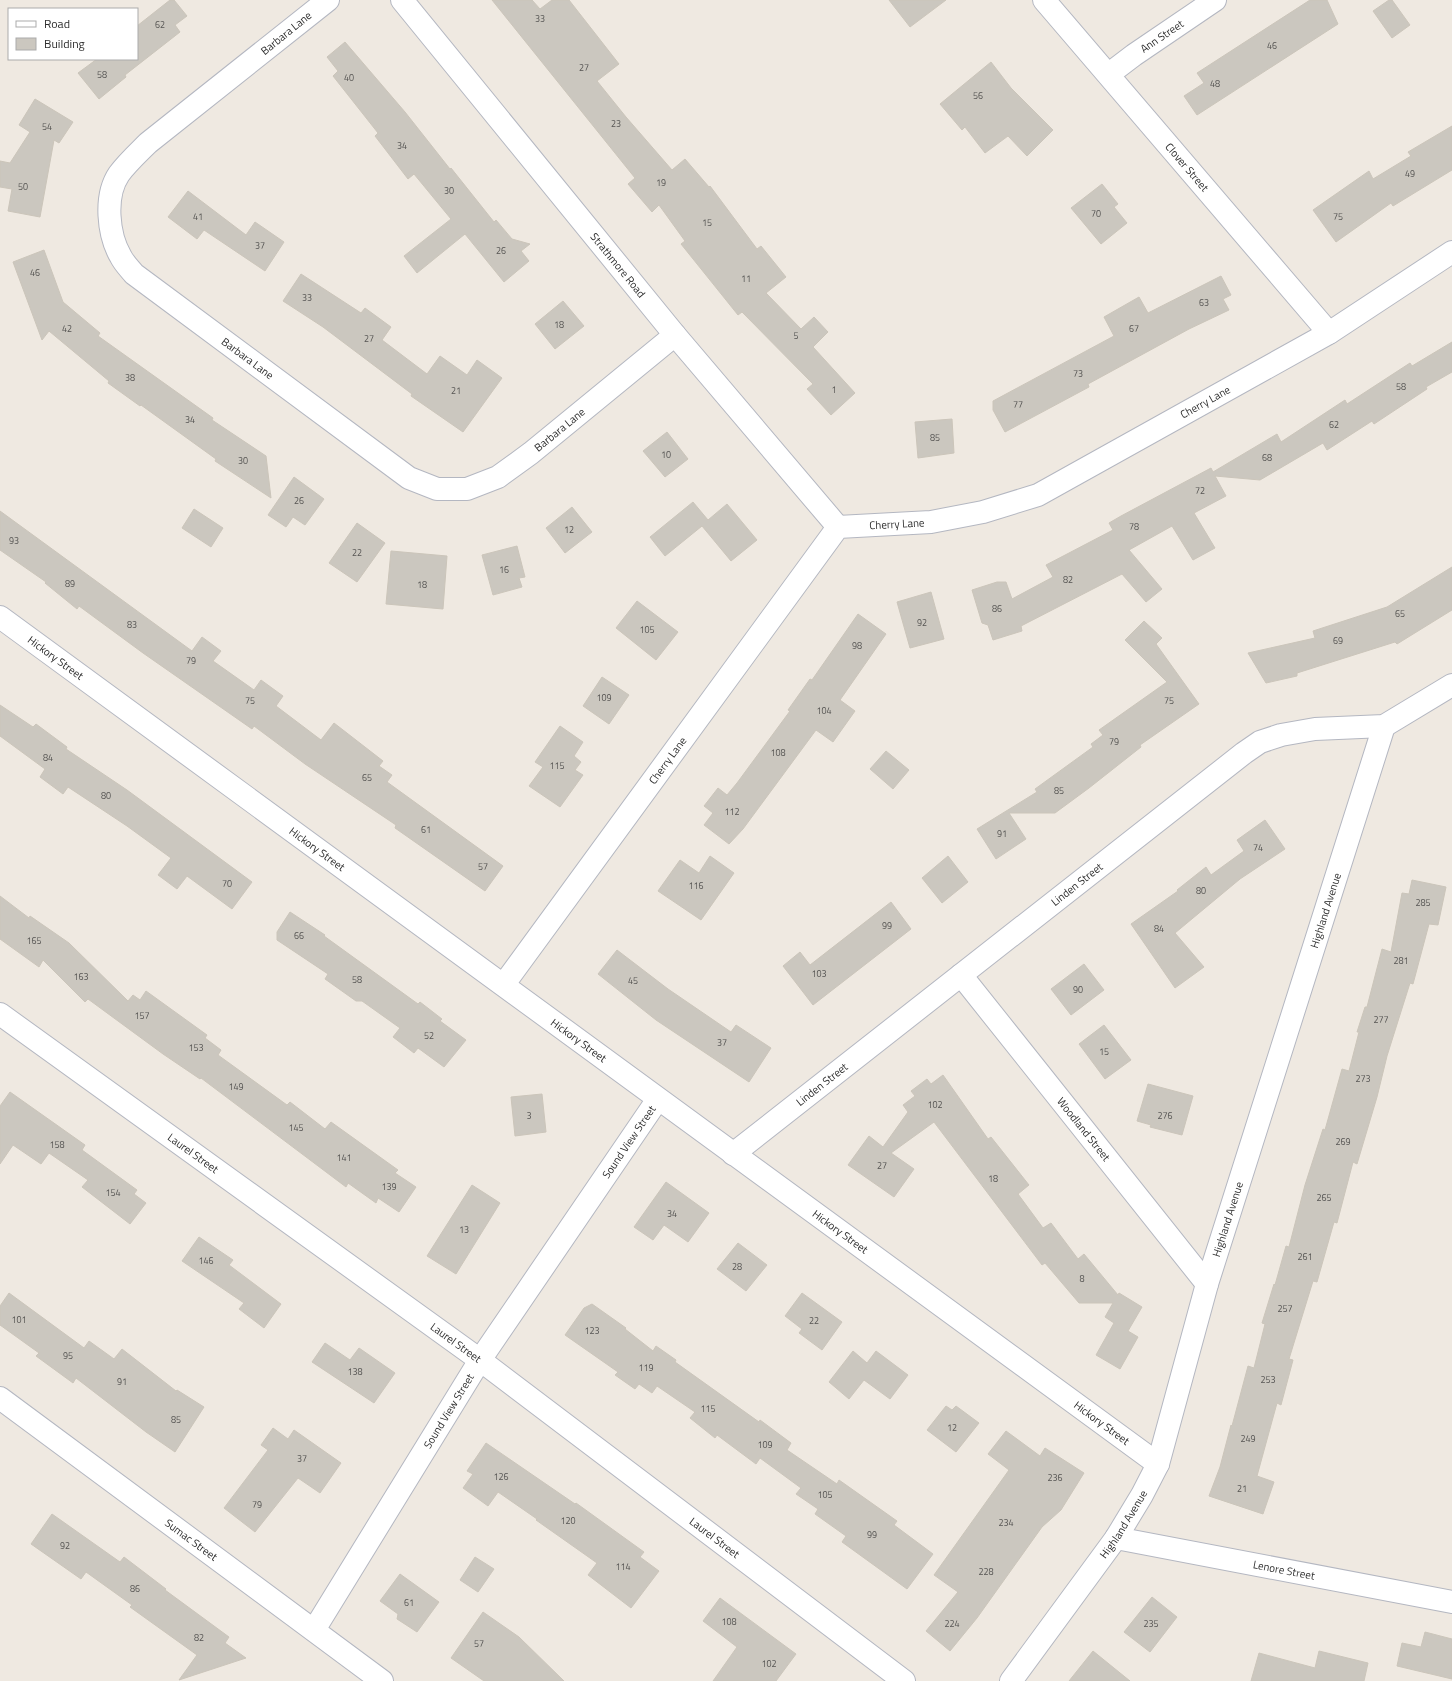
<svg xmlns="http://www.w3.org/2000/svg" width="1452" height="1681" viewBox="0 0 1452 1681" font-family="'Titillium Web',sans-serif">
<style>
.building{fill:#cbc7bf;stroke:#cbc5ba}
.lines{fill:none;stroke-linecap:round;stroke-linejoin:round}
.minor-casing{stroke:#b4b7c1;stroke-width:24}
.minor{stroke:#fff;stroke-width:22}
.labels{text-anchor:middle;stroke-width:3;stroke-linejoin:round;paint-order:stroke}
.number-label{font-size:9px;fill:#555452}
.street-label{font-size:11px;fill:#2e2e2e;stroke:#fff}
</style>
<rect width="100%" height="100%" fill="#efe9e1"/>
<g class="building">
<polygon points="170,0 174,0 187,16 175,25 180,32 125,75 126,77 99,99 78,73 97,59 137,59 137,26"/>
<polygon points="492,0 532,0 540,9 552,0 569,0 619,64 597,81 626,117 672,170 685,159 709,187 710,186 757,249 761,246 786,277 766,293 801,329 814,317 828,332 813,347 855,393 831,415 807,389 813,384 742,312 738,315 681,244 685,241 659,205 652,212 628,184 635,178"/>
<polygon points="889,0 946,0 910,27"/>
<polygon points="1310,0 1327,0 1338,24 1197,115 1184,96 1204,83 1197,73"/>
<polygon points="1389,0 1392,0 1410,25 1392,38 1373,11"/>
<polygon points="345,42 405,112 450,169 451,168 494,222 496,220 512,239 530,244 521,251 529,261 504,282 465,234 417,273 404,256 451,219 414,174 408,179 375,136 378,133 333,76 338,71 327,57"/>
<polygon points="991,62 1011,88 1053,130 1027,156 1008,136 985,153 965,127 962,130 940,104"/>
<polygon points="35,99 73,122 59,143 54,140 40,217 8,211 12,189 0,187 0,161 10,163 30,132 19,125"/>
<polygon points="1452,126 1452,170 1393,206 1391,203 1336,242 1313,210 1369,171 1373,179 1411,156 1408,152"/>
<polygon points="1102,184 1118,204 1114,207 1127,223 1101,244 1071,208"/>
<polygon points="188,191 246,235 255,222 284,242 265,271 204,230 197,239 168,217"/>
<polygon points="44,250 63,302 100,333 98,336 213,418 212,420 266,456 271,498 215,461 216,459 141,405 140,406 108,383 109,381 49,331 42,340 13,262"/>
<polygon points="301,274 361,313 365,308 391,327 382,340 427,374 440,356 467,375 477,360 502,378 463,432 411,396 412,394 323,327 283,301"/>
<polygon points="1221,276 1231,295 1223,299 1229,310 1189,329 1088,384 1089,387 1005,432 993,410 993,401 1114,336 1104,317 1139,297 1148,313"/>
<polygon points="563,301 584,326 555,349 535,324"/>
<polygon points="1452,342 1452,372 1426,387 1427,389 1374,424 1372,421 1327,450 1323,443 1260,480 1215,476 1226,496 1194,513 1215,548 1193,560 1172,526 1129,550 1162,589 1146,602 1122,574 1021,626 1022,631 993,640 988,625 982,623 972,590 997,582 1006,582 1012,599 1053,577 1046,565 1113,530 1109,523 1121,516 1211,468 1213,472 1277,434 1281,442 1345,400 1347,404 1410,363 1412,366"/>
<polygon points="952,419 954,453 918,458 915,422"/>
<polygon points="667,432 688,459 665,477 643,451"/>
<polygon points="294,477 324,499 305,525 293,517 286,527 268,515"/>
<polygon points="693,502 708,520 727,504 757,540 731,561 702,526 665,556 650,537"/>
<polygon points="572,507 592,532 565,553 546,528"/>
<polygon points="194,509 223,528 211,547 182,528"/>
<polygon points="0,511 192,651 202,637 221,651 213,661 254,690 261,680 283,696 276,706 321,740 334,723 383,761 379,766 392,775 387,782 503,866 485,891 395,828 396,825 305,764 254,726 252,729 143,653 79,606 77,609 45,583 46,582 0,550"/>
<polygon points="357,523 385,543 357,582 329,563"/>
<polygon points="517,546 525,577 519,578 522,587 493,595 482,555"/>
<polygon points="391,551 447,556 443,609 386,604"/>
<polygon points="1452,567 1452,610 1397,644 1395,642 1297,673 1297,676 1266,683 1248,653 1315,638 1313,631 1387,607"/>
<polygon points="931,592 944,639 910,648 897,602"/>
<polygon points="637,601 678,632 656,660 616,628"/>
<polygon points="858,614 886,634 840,700 855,711 833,742 816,730 743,829 729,844 704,825 713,813 704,806 718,788 727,795 737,783 790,711 788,710 810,679 812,680"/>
<polygon points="1144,621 1162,638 1156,644 1199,704 1140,745 1141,747 1089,788 1055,813 1009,813 1026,839 996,859 977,829 1037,792 1035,789 1093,747 1091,744 1103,735 1099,730 1167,682 1125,640"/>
<polygon points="602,677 629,695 609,724 583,706"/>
<polygon points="0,705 33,727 36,724 67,747 66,749 127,790 252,882 232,909 187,876 177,889 158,875 171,858 127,826 68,787 63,794 40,777 45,769 0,736"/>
<polygon points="560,726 583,742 574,756 581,762 575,770 583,775 560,807 529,786 543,767 535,762"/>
<polygon points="886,751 909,770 893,789 870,769"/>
<polygon points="1265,820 1285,849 1240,879 1175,933 1204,967 1175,988 1131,924 1178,891 1177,890 1206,867 1211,875 1244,851 1237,840"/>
<polygon points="710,856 734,873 701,920 658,891 680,860 699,873"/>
<polygon points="948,856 968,882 942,903 922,878"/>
<polygon points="1412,880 1446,887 1438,925 1429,924 1413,984 1410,983 1387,1056 1377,1097 1357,1164 1353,1162 1337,1223 1334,1222 1317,1282 1313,1281 1289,1359 1293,1360 1281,1405 1277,1403 1257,1476 1274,1482 1263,1514 1209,1496 1220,1467 1231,1425 1232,1426 1248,1366 1254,1368 1265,1324 1262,1323 1274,1284 1275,1285 1286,1246 1289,1247 1305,1185 1323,1129 1325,1130 1342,1069 1349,1071 1359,1032 1357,1032 1365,1007 1367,1007 1382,949 1391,952 1402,893 1409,894"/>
<polygon points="0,896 29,918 30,916 69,943 128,1001 133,995 140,1000 146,991 207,1035 205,1038 221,1050 218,1055 287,1105 290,1102 325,1129 331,1122 398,1170 395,1173 416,1187 399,1212 378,1198 376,1203 348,1183 346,1187 201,1078 200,1079 163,1054 88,999 85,1002 43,960 39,967 0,939"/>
<polygon points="891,902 911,929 813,1005 783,966 800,952 810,965"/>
<polygon points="290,912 325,935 324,936 418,1004 420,1002 442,1019 440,1021 466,1040 444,1067 418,1048 414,1053 393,1037 400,1028 362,1001 356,1001 325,979 328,974 277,940 277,932"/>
<polygon points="617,950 668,989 731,1032 736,1025 771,1048 749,1082 656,1020 598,974"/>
<polygon points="1084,964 1104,990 1071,1015 1051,989"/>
<polygon points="1104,1025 1131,1060 1105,1079 1079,1044"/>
<polygon points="943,1075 988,1139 991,1137 1029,1185 1018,1194 1043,1228 1051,1223 1078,1259 1084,1254 1118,1295 1119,1293 1142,1307 1128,1331 1138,1337 1120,1369 1096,1355 1114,1323 1105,1317 1113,1303 1079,1303 1045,1263 1042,1265 934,1122 891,1153 914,1169 894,1197 848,1165 869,1136 883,1147 908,1112 903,1105 915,1096 911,1091 927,1079 931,1084"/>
<polygon points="1148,1084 1193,1096 1182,1135 1150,1127 1151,1125 1137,1121"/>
<polygon points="10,1092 85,1145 82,1150 137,1190 134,1194 146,1203 130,1224 82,1187 88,1180 49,1153 41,1164 13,1145 0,1164 0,1106"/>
<polygon points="542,1094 546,1132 515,1136 511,1097"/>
<polygon points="666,1182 709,1213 688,1242 664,1225 653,1240 634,1227"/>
<polygon points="472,1185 500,1203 456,1274 427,1256"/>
<polygon points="199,1237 233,1260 229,1265 281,1304 264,1328 239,1309 244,1303 182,1261"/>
<polygon points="738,1243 767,1265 746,1291 717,1269"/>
<polygon points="9,1293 84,1348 89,1341 114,1359 122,1349 176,1391 177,1390 204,1407 175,1452 146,1432 76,1378 73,1383 36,1356 39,1353 0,1325 0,1306"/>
<polygon points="802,1293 842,1322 822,1350 799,1333 802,1329 785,1316"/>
<polygon points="592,1304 626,1328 625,1329 653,1351 656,1346 676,1360 675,1362 759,1422 760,1420 791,1443 787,1450 837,1484 839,1480 897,1521 894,1525 933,1554 907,1589 842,1542 846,1536 815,1514 818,1509 796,1494 801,1488 760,1458 756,1464 717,1435 715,1438 690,1418 695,1412 657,1386 652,1393 639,1384 635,1389 615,1375 618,1372 565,1335 584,1308"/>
<polygon points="325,1343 350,1360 359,1348 395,1373 374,1403 312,1362"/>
<polygon points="853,1351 867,1363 876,1351 908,1375 890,1399 864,1380 849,1399 829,1382"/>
<polygon points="946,1406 952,1410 956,1406 979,1423 956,1452 927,1430"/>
<polygon points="273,1428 288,1439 294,1430 341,1463 320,1493 298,1478 255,1532 224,1508 268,1450 261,1445"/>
<polygon points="1006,1431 1040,1456 1045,1448 1084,1473 1061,1510 1042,1527 977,1618 950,1651 926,1631 958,1592 934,1575 1009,1470 988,1454"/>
<polygon points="486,1443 575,1504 576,1503 644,1552 640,1557 659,1571 631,1608 588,1575 597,1563 536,1520 537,1519 498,1492 488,1506 463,1488 473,1474 467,1471"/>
<polygon points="52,1514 120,1562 124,1557 166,1589 165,1590 229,1637 225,1643 246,1658 179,1680 197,1655 130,1607 132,1605 86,1572 81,1579 31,1544"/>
<polygon points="475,1557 494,1569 478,1592 460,1580"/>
<polygon points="400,1574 439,1602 417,1632 397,1619 398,1614 380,1601"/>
<polygon points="1152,1597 1177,1617 1150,1652 1124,1632"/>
<polygon points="720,1598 796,1654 776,1681 713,1681 737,1647 703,1621"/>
<polygon points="483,1612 519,1637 564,1681 484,1681 451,1658"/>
<polygon points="1425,1632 1452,1639 1452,1679 1397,1666 1402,1643 1421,1647"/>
<polygon points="1093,1651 1130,1681 1069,1681"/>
<polygon points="1319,1651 1368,1663 1364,1681 1251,1681 1259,1653 1315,1668"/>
</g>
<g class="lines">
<g class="minor-casing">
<g id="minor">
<path id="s1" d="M 328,0 L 148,143 C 138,153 127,163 119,174 C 104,196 108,235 121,257 C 124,263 129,268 134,274 L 409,478 L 437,489 L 467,489 L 498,477 L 531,453 L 675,335"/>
<path id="s2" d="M 402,0 L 675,335 L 838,527"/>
<path id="s3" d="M 1044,0 L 1329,333"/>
<path id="s4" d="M 1109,74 L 1134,55 L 1215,0"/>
<path id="s5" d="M 0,617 L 1158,1464"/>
<path id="s6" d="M 961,975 L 1207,1284"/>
<path id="s7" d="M 504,984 L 838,527 L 931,522 L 983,512 L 1038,495 L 1329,333 L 1452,252"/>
<path id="s8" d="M 0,1014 L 480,1360 L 904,1681"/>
<path id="s9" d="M 733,1154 L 1244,753 L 1260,742 L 1281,735 L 1315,729 L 1384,726 L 1452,685"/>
<path id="s10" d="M 0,1398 L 382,1681"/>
<path id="s11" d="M 1116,1538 L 1452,1602"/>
<path id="s12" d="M 314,1630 L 480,1360 L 658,1099"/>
<path id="s13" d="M 1011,1681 L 1116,1538 L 1142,1495 L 1158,1464 L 1207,1284 L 1384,726"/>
</g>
</g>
<use href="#minor" class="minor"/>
</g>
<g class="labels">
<g class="number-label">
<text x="540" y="22">33</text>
<text x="160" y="28">62</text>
<text x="1272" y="49">46</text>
<text x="584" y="71">27</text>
<text x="102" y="78">58</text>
<text x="349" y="81">40</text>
<text x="1215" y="87">48</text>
<text x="978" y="99">56</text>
<text x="616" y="127">23</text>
<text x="47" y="130">54</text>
<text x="402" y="149">34</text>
<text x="1410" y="177">49</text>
<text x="661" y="186">19</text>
<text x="23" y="190">50</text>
<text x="449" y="194">30</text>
<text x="1096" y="217">70</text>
<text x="198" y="220">41</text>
<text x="1338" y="220">75</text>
<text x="707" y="226">15</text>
<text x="260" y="249">37</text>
<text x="501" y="254">26</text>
<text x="35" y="276">46</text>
<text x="746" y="282">11</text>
<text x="307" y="301">33</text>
<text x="1204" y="306">63</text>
<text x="559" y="328">18</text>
<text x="67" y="332">42</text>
<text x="1134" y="332">67</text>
<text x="796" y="339">5</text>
<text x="369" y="342">27</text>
<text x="1078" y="377">73</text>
<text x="130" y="381">38</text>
<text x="1401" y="390">58</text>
<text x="834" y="393">1</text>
<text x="456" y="394">21</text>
<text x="1018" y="408">77</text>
<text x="190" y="423">34</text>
<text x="1334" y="428">62</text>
<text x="935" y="441">85</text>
<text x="666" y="458">10</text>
<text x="1267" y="461">68</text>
<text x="243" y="464">30</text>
<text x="1200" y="494">72</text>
<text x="299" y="504">26</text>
<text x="1134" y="530">78</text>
<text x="569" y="533">12</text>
<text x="14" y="544">93</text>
<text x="357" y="556">22</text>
<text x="504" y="573">16</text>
<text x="1068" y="583">82</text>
<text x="70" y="587">89</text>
<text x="422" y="588">18</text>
<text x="997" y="612">86</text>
<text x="1400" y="617">65</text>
<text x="922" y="626">92</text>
<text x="132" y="628">83</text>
<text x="647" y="633">105</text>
<text x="1338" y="644">69</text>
<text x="857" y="649">98</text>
<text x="191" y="664">79</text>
<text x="604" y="701">109</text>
<text x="250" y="704">75</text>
<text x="1169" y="704">75</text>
<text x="824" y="714">104</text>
<text x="1114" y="745">79</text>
<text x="778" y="756">108</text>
<text x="48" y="761">84</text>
<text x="557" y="769">115</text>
<text x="367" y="781">65</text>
<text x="1059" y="794">85</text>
<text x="106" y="799">80</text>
<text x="732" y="815">112</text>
<text x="426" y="833">61</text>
<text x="1002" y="837">91</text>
<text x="1258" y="851">74</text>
<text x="483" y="870">57</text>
<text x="227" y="887">70</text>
<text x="696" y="889">116</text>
<text x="1201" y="894">80</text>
<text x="1423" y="906">285</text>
<text x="887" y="929">99</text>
<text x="1159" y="932">84</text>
<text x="299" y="939">66</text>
<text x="34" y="944">165</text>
<text x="1401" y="964">281</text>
<text x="819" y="977">103</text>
<text x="81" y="980">163</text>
<text x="357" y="983">58</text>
<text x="633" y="984">45</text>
<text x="1078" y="993">90</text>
<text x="142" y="1019">157</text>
<text x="1381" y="1023">277</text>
<text x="429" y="1039">52</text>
<text x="722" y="1046">37</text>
<text x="196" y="1051">153</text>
<text x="1104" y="1055">15</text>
<text x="1363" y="1082">273</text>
<text x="236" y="1090">149</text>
<text x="935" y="1108">102</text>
<text x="529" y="1119">3</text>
<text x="1165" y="1119">276</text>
<text x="296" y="1131">145</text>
<text x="1343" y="1145">269</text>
<text x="57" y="1148">158</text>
<text x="344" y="1161">141</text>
<text x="882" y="1169">27</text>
<text x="993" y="1182">18</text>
<text x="389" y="1190">139</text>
<text x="113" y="1196">154</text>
<text x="1324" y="1201">265</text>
<text x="672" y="1217">34</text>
<text x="464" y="1233">13</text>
<text x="1305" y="1260">261</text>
<text x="206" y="1264">146</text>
<text x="737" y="1270">28</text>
<text x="1082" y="1282">8</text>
<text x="1285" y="1312">257</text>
<text x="19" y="1323">101</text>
<text x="814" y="1324">22</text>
<text x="592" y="1334">123</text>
<text x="68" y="1359">95</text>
<text x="646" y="1371">119</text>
<text x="355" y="1375">138</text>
<text x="1268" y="1383">253</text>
<text x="122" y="1385">91</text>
<text x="708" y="1412">115</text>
<text x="176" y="1423">85</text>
<text x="952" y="1431">12</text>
<text x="1248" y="1442">249</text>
<text x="765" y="1448">109</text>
<text x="302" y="1462">37</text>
<text x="501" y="1480">126</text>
<text x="1055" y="1481">236</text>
<text x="1242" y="1492">21</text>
<text x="825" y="1498">105</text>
<text x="257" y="1508">79</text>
<text x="568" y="1524">120</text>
<text x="1006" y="1526">234</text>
<text x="872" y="1538">99</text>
<text x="65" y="1549">92</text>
<text x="623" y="1570">114</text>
<text x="986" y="1575">228</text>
<text x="135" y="1592">86</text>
<text x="409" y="1606">61</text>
<text x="729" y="1625">108</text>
<text x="952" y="1627">224</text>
<text x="1151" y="1627">235</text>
<text x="199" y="1641">82</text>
<text x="479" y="1647">57</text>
<text x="769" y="1667">102</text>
</g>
<g class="street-label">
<text transform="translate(286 33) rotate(-39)" y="4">Barbara Lane</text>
<text dy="4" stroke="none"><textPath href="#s4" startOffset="65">Ann Street</textPath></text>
<text dy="4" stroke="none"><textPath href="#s3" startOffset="220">Clover Street</textPath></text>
<text dy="4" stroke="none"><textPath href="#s2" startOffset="342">Strathmore Road</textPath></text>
<text dy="4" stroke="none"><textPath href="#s1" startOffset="522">Barbara Lane</textPath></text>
<text dy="4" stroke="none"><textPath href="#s7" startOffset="961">Cherry Lane</textPath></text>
<text dy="4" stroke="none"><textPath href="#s1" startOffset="894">Barbara Lane</textPath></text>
<text dy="4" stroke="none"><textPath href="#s7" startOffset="625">Cherry Lane</textPath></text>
<text dy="4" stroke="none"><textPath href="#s5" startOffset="69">Hickory Street</textPath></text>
<text dy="4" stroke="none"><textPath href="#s7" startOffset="277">Cherry Lane</textPath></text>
<text dy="4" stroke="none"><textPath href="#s5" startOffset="393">Hickory Street</textPath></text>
<text dy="4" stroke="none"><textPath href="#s9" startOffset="437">Linden Street</textPath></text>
<text dy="4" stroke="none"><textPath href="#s13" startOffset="841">Highland Avenue</textPath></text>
<text dy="4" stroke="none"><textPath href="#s5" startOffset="717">Hickory Street</textPath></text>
<text dy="4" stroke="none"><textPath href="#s9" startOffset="113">Linden Street</textPath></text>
<text dy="4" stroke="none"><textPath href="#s6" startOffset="197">Woodland Street</textPath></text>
<text dy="4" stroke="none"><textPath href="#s12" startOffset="581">Sound View Street</textPath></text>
<text dy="4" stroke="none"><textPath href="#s8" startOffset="238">Laurel Street</textPath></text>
<text dy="4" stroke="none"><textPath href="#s13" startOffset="517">Highland Avenue</textPath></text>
<text dy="4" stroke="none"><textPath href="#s5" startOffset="1041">Hickory Street</textPath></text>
<text dy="4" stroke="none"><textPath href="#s8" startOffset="562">Laurel Street</textPath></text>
<text dy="4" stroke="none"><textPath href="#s12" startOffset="257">Sound View Street</textPath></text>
<text dy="4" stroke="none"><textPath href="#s5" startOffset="1365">Hickory Street</textPath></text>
<text dy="4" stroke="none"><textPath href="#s13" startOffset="193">Highland Avenue</textPath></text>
<text dy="4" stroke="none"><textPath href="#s8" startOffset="886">Laurel Street</textPath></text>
<text dy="4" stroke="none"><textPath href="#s10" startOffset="238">Sumac Street</textPath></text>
<text dy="4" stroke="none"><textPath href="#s11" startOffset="171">Lenore Street</textPath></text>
</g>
</g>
<rect x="8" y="8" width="130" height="52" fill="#ffffff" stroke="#ababab"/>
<rect x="16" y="21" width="20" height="6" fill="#ffffff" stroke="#ababab"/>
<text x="44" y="28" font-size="12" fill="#2e2e2e">Road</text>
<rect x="16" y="38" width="20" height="12" fill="#cbc7bf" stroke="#ababab"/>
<text x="44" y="48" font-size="12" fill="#2e2e2e">Building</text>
</svg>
